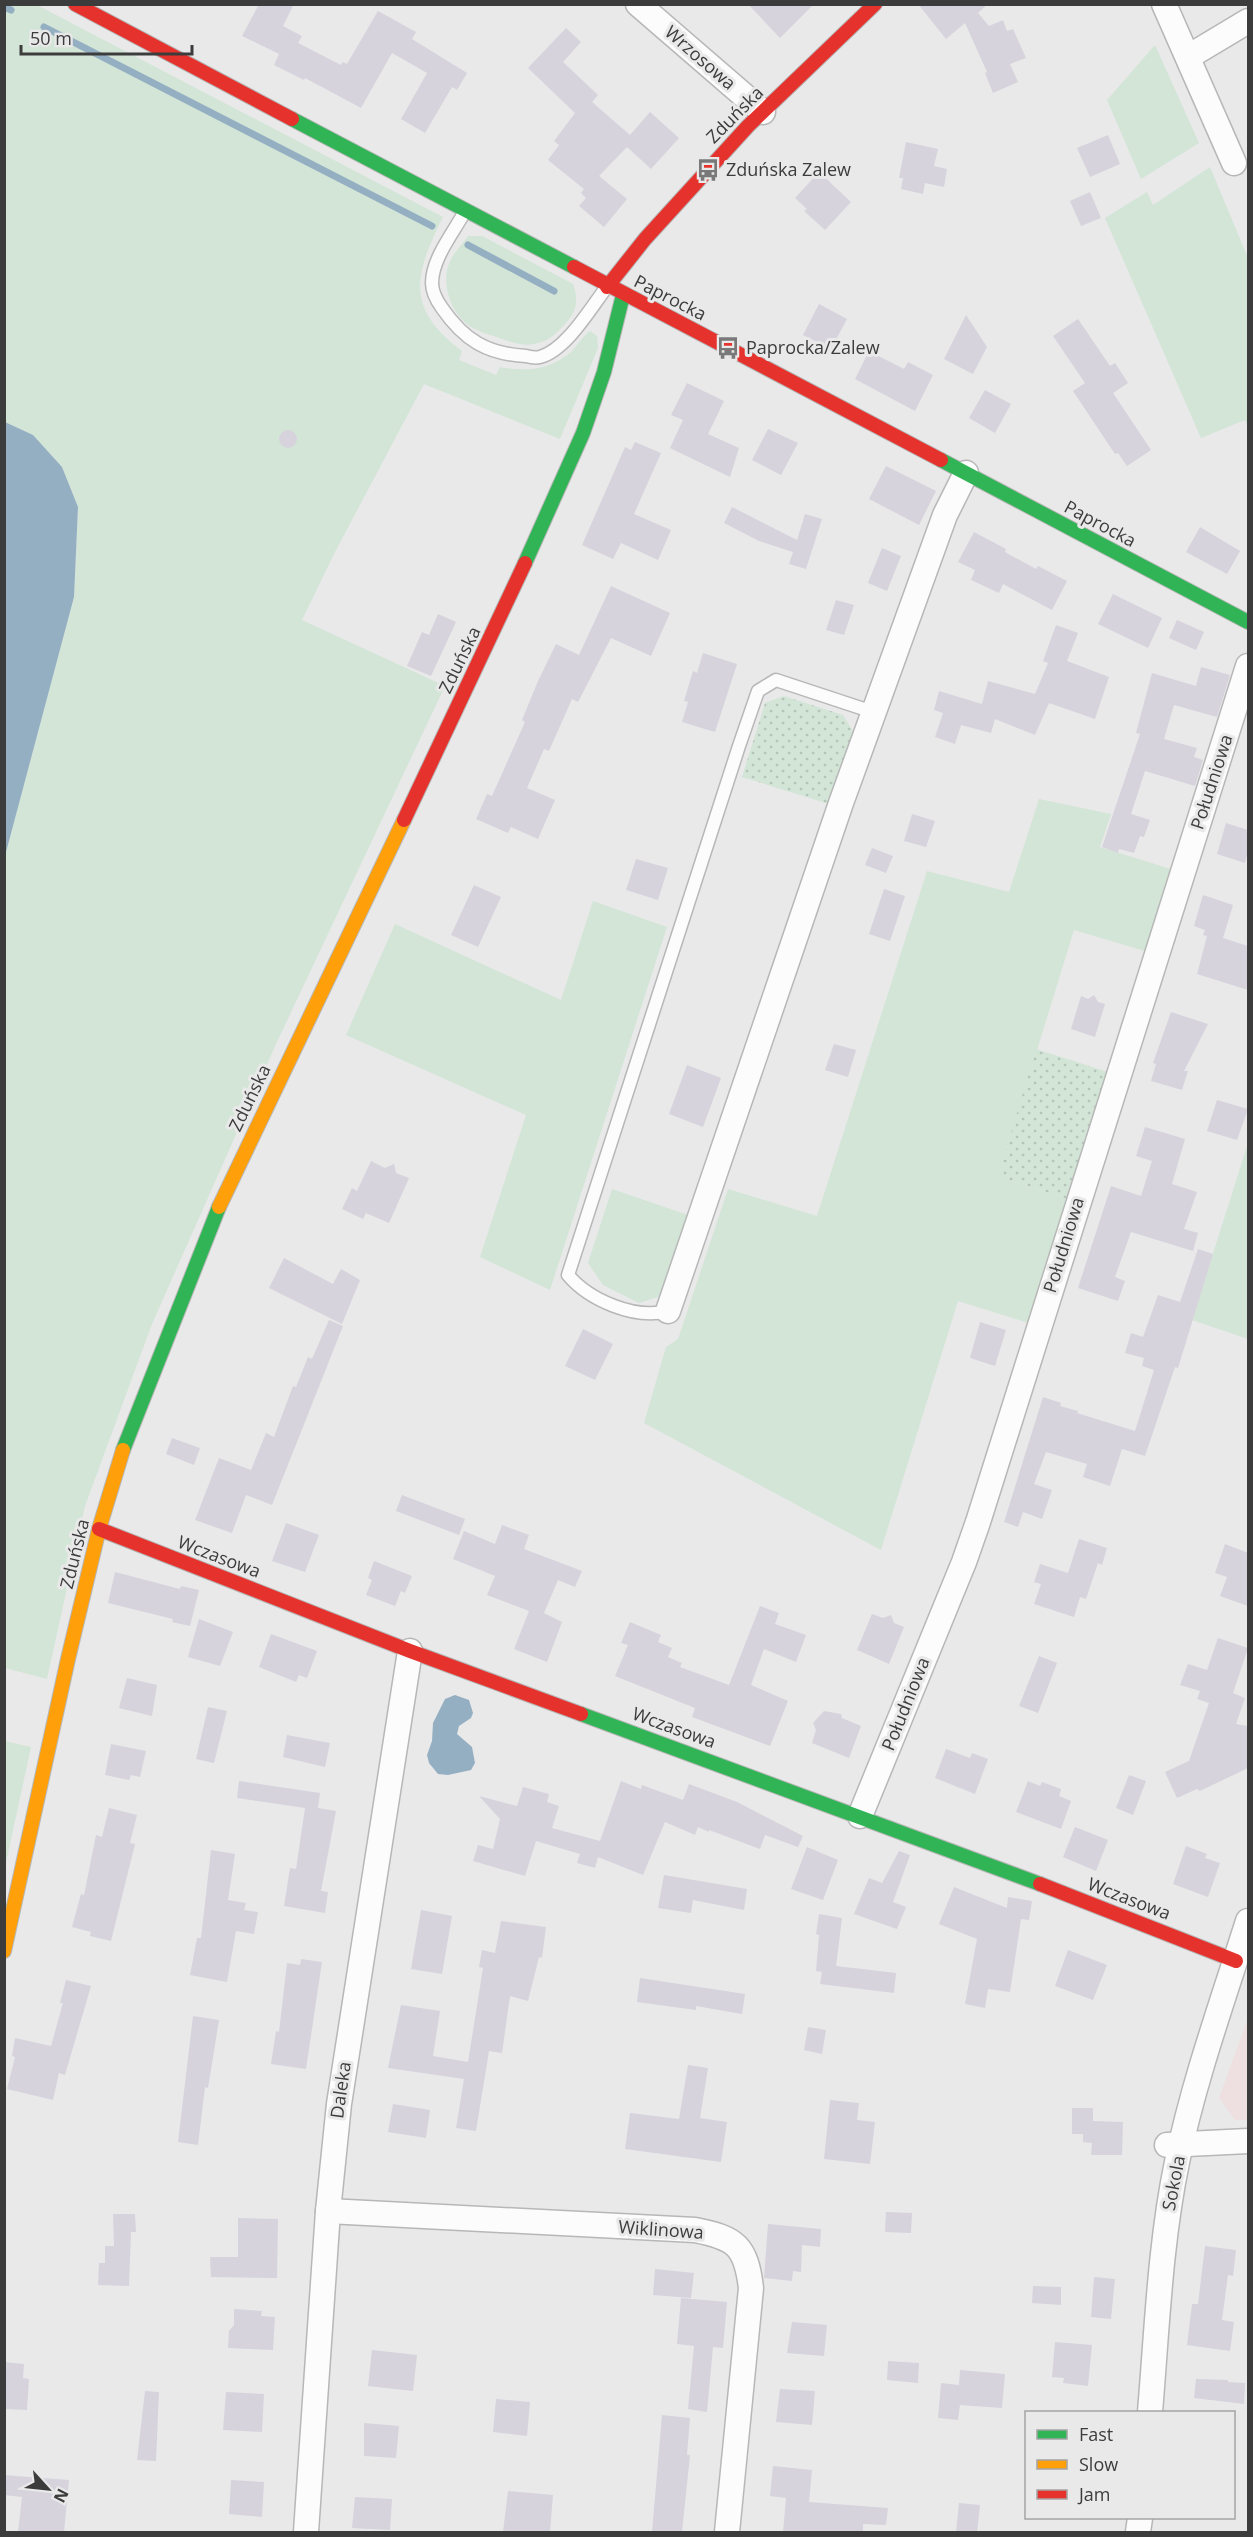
<svg xmlns="http://www.w3.org/2000/svg" width="1253" height="2537" viewBox="0 0 1253 2537" font-family="'Open Sans',sans-serif">
<style>
.commercial{fill:#eee0e1}
.green{fill:#d2e5d6}
.garden{fill:url(#garden-dots)}
.water{fill:#94afc2}
.lines{fill:none;stroke-linecap:round;stroke-linejoin:round}
.stream{stroke:#94afc2;stroke-width:7}
.building{fill:#d6d3dc}
.lane-casing{stroke:#b7b7b7;stroke-width:15}
.street-casing{stroke:#b7b7b7;stroke-width:27}
.fast-casing{stroke:#b7b7b7;stroke-width:16}
.slow-casing{stroke:#b7b7b7;stroke-width:16}
.jam-casing{stroke:#b7b7b7;stroke-width:16}
.lane{stroke:#fcfcfc;stroke-width:12}
.street{stroke:#fcfcfc;stroke-width:24}
.fast{stroke:#30b455;stroke-width:14}
.slow{stroke:#ff9f0a;stroke-width:14}
.jam{stroke:#e5322d;stroke-width:14}
.labels{text-anchor:middle;stroke-width:6;stroke-linejoin:round;paint-order:stroke}
.street-label{font-size:18px;fill:#3c3c3c;stroke:#e9e9ea}
.poi-label{font-size:18px;fill:#3c3c3c;stroke:#e9e9ea;text-anchor:start}
</style>
<defs>
<pattern id="garden-dots" width="8" height="8" patternUnits="userSpaceOnUse" patternTransform="scale(1.5)"><rect width="8" height="8" fill="#d2e5d6"/><path d="M2 2h.1M6 6h.1" fill="none" stroke="#b5c5b9" stroke-width="1.8" stroke-linecap="round"/></pattern>
</defs>
<rect width="100%" height="100%" fill="#e9e9ea"/>
<polygon class="commercial" points="1248,2018 1248,2120 1235,2120 1219,2098"/>
<g class="green">
<path d="M 35,4 L 443,217 C 414,275 405,308 462,351 L 459,360 L 496,375 L 500,367 C 526,372 550,370 571,352 C 578,345 582,337 590,331 L 597,336 L 598,348 L 560,439 L 424,384 L 335,552 L 302,620 L 445,686 L 276,1044 L 152,1324 L 85,1506 L 47,1679 L 5,1668 L 5,856 L 74,597 L 78,507 L 62,467 L 33,435 L 5,422 L 5,5 Z"/>
<polygon points="1155,45 1199,143 1141,179 1107,100"/>
<polygon points="1210,167 1248,258 1248,427 1245,420 1201,438 1105,218 1147,192 1153,205"/>
<path d="M 468,236 L 482,236 L 573,284 C 579,301 577,312 564,325 C 556,334 550,340 538,343 C 526,347 514,343 502,339 C 491,335 478,332 468,325 C 452,313 442,287 448,267 C 451,255 461,246 468,236 Z"/>
<polygon points="1039,799 1111,814 1100,847 1174,870 1148,952 1074,930 998,1177 1068,1199 1032,1324 958,1301 881,1550 644,1423 666,1347 678,1339 728,1189 817,1216 927,871 1009,892"/>
<polygon points="593,901 667,927 550,1290 480,1257 526,1115 346,1035 395,924 561,1000"/>
<polygon points="1248,1143 1248,1339 1192,1320"/>
<polygon points="612,1189 691,1216 664,1295 639,1303 603,1285 588,1263"/>
<polygon points="5,1741 31,1747 5,1867 4,1741"/>
</g>
<g class="garden">
<polygon points="784,696 843,715 854,733 832,805 742,777 765,703"/>
<polygon points="1036,1049 1108,1072 1068,1199 998,1177"/>
</g>
<g class="water">
<polygon points="5,422 33,435 62,467 78,507 74,597 5,856"/>
<polygon points="455,1695 469,1700 473,1713 471,1718 459,1726 457,1734 472,1747 475,1763 471,1770 448,1775 438,1774 429,1763 427,1755 432,1741 433,1723 445,1699"/>
</g>
<g class="lines">
<g class="stream">
<polyline points="4,7 11,10"/>
<polyline points="44,27 432,226"/>
<polyline points="468,245 554,291"/>
</g>
</g>
<g class="building">
<polygon points="259,4 294,4 283,26 302,36 298,43 341,65 343,62 347,64 378,11 416,32 412,39 467,73 457,90 452,87 425,133 401,119 427,73 392,53 361,108 305,78 304,80 274,65 279,54 242,36"/>
<polygon points="748,4 814,4 780,38"/>
<polygon points="918,4 988,4 978,13 989,26 1003,20 1007,31 1013,29 1026,58 1010,64 1018,82 993,93 985,73 987,72 965,23 946,39"/>
<polygon points="566,28 581,42 563,62 598,95 592,102 630,135 650,112 679,138 651,169 627,147 599,176 627,199 604,227 579,206 586,198 581,193 584,189 548,160 559,145 554,141 575,113 528,68"/>
<polygon points="1108,135 1120,164 1090,177 1077,148"/>
<polygon points="906,142 938,149 934,166 947,169 944,187 925,183 923,194 901,189 903,178 899,178"/>
<polygon points="819,172 851,202 825,230 804,211 807,209 795,198"/>
<polygon points="1090,192 1101,218 1081,226 1070,201"/>
<polygon points="819,304 847,319 831,349 803,335"/>
<polygon points="966,315 987,347 973,374 944,359"/>
<polygon points="1078,319 1110,366 1115,363 1128,383 1113,393 1151,450 1127,466 1118,453 1115,454 1073,391 1085,383 1053,336"/>
<polygon points="869,351 904,369 908,362 933,375 915,411 855,379"/>
<polygon points="687,383 724,401 708,434 739,448 730,477 670,448 683,420 671,415"/>
<polygon points="985,390 1011,404 995,433 969,418"/>
<polygon points="768,429 798,443 781,475 752,460"/>
<circle cx="288" cy="439" r="9"/>
<polygon points="635,442 661,453 634,514 671,530 658,560 621,543 613,559 582,545 625,447 631,450"/>
<polygon points="886,466 936,491 919,525 869,499"/>
<polygon points="732,507 797,540 805,514 822,519 806,569 789,564 793,552 759,541 724,523"/>
<polygon points="1200,527 1240,551 1227,574 1186,552"/>
<polygon points="974,532 1006,549 1005,552 1036,569 1038,566 1067,581 1052,610 1003,584 999,593 971,580 975,570 958,562"/>
<polygon points="882,548 901,556 887,591 868,583"/>
<polygon points="611,586 670,613 651,656 611,638 578,702 572,699 549,751 544,749 527,788 555,800 538,839 511,827 508,833 476,819 487,794 492,796 525,722 522,720 538,681 556,644 579,655"/>
<polygon points="1113,594 1162,618 1148,648 1098,624"/>
<polygon points="836,600 854,605 844,635 826,630"/>
<polygon points="438,614 456,622 431,676 407,666 422,632 429,635"/>
<polygon points="1177,620 1204,632 1196,650 1169,638"/>
<polygon points="1056,625 1078,633 1067,661 1109,677 1095,719 1049,703 1035,735 995,719 991,733 961,725 955,744 935,737 943,713 934,710 939,691 982,704 988,681 1035,694 1048,663 1043,661"/>
<polygon points="703,653 737,664 715,732 682,722 688,702 684,701 693,671 697,673"/>
<polygon points="1201,667 1230,675 1217,717 1174,705 1164,739 1197,748 1194,757 1203,760 1195,786 1145,771 1131,814 1150,820 1144,837 1140,836 1134,853 1119,849 1118,853 1102,847 1140,734 1136,733 1152,673 1196,686"/>
<polygon points="912,814 935,821 926,847 904,841"/>
<polygon points="1226,823 1248,830 1248,851 1245,863 1217,854"/>
<polygon points="872,848 893,856 886,873 865,865"/>
<polygon points="636,859 668,868 658,900 626,890"/>
<polygon points="474,885 501,897 478,947 451,935"/>
<polygon points="884,889 905,896 890,941 869,934"/>
<polygon points="1203,895 1233,905 1223,938 1248,946 1248,990 1197,974 1207,936 1203,935 1205,930 1194,926"/>
<polygon points="1094,995 1098,1002 1105,1004 1095,1037 1071,1029 1081,996 1088,999"/>
<polygon points="1171,1012 1208,1024 1184,1071 1188,1071 1182,1090 1151,1081 1156,1064 1153,1063"/>
<polygon points="834,1044 856,1050 848,1077 825,1070"/>
<polygon points="687,1065 721,1078 703,1127 669,1114"/>
<polygon points="1217,1100 1248,1109 1237,1140 1207,1131"/>
<polygon points="1145,1127 1185,1139 1172,1184 1197,1192 1184,1229 1198,1233 1193,1251 1131,1232 1115,1277 1125,1281 1118,1301 1078,1288 1111,1186 1141,1196 1152,1161 1136,1156"/>
<polygon points="371,1161 385,1168 394,1164 396,1173 409,1178 389,1223 366,1213 363,1219 342,1209 352,1188 357,1191"/>
<polygon points="1198,1249 1213,1254 1178,1368 1175,1367 1145,1456 1122,1449 1110,1486 1083,1477 1087,1464 1046,1452 1034,1484 1052,1490 1042,1519 1023,1512 1018,1527 1004,1522 1043,1397 1061,1403 1060,1406 1078,1411 1077,1413 1135,1431 1154,1370 1142,1366 1144,1358 1125,1353 1131,1333 1143,1337 1158,1295 1180,1302"/>
<polygon points="284,1258 333,1284 341,1269 360,1280 342,1324 269,1288"/>
<polygon points="329,1320 343,1326 272,1505 246,1495 232,1533 195,1520 219,1458 251,1470 266,1433 274,1437 293,1386 296,1387 308,1357 312,1359"/>
<polygon points="980,1322 1006,1330 995,1366 970,1358"/>
<polygon points="583,1329 613,1344 595,1380 565,1366"/>
<polygon points="172,1438 200,1448 194,1465 166,1454"/>
<polygon points="402,1495 465,1519 459,1535 396,1511"/>
<polygon points="286,1523 319,1535 305,1572 272,1561"/>
<polygon points="502,1525 529,1535 524,1549 582,1571 575,1587 558,1580 544,1613 562,1622 547,1662 514,1649 529,1611 487,1595 495,1576 453,1559 464,1531 495,1544"/>
<polygon points="1079,1539 1107,1548 1102,1565 1098,1563 1086,1599 1080,1597 1074,1617 1034,1604 1041,1584 1034,1582 1040,1564 1068,1573"/>
<polygon points="1225,1544 1248,1553 1248,1606 1220,1596 1227,1577 1215,1573"/>
<polygon points="374,1561 412,1576 405,1593 401,1591 395,1606 366,1595 372,1580 368,1578"/>
<polygon points="115,1572 180,1589 181,1586 199,1590 190,1626 172,1622 173,1619 108,1603"/>
<polygon points="760,1606 779,1613 775,1624 806,1635 796,1662 764,1649 751,1685 788,1701 770,1746 692,1717 695,1708 615,1676 628,1645 621,1643 630,1622 661,1635 658,1642 672,1648 668,1657 682,1663 680,1667 729,1685"/>
<polygon points="872,1614 883,1618 891,1615 894,1623 904,1627 889,1664 857,1650"/>
<polygon points="199,1619 233,1632 220,1666 188,1657"/>
<polygon points="271,1634 317,1651 307,1678 299,1675 296,1682 259,1667"/>
<polygon points="1218,1638 1248,1648 1233,1693 1245,1698 1236,1724 1248,1726 1248,1768 1200,1791 1197,1789 1177,1798 1165,1772 1189,1761 1209,1703 1197,1699 1200,1691 1180,1685 1188,1664 1207,1670"/>
<polygon points="1039,1656 1057,1663 1038,1713 1019,1706"/>
<polygon points="127,1678 157,1685 152,1716 119,1708"/>
<polygon points="208,1707 227,1711 214,1763 196,1759"/>
<polygon points="824,1711 841,1714 842,1718 861,1726 849,1758 812,1743 816,1730 813,1723"/>
<polygon points="287,1735 330,1743 325,1767 283,1757"/>
<polygon points="111,1744 146,1751 140,1777 131,1775 129,1780 105,1775"/>
<polygon points="946,1749 970,1758 972,1753 988,1759 975,1794 935,1778"/>
<polygon points="1129,1775 1146,1781 1133,1815 1116,1808"/>
<polygon points="239,1781 320,1793 318,1808 336,1811 321,1891 328,1892 325,1913 284,1906 290,1868 296,1869 305,1808 237,1798"/>
<polygon points="621,1781 641,1789 642,1785 683,1800 689,1784 737,1802 803,1836 798,1847 765,1835 760,1849 709,1830 709,1832 698,1827 695,1835 665,1822 643,1875 598,1857 595,1868 577,1863 580,1854 536,1841 525,1876 473,1861 478,1845 493,1849 500,1819 479,1796 517,1806 523,1787 549,1794 547,1802 559,1806 552,1828 600,1841"/>
<polygon points="1028,1781 1040,1786 1042,1782 1061,1789 1059,1796 1071,1801 1061,1829 1016,1812"/>
<polygon points="109,1808 137,1815 130,1843 135,1844 111,1941 90,1936 91,1932 72,1927 81,1894 84,1895 96,1835 102,1837"/>
<polygon points="1075,1827 1108,1840 1096,1871 1063,1857"/>
<polygon points="1186,1846 1207,1854 1205,1858 1220,1863 1208,1897 1173,1884"/>
<polygon points="807,1847 838,1860 823,1900 791,1889"/>
<polygon points="211,1850 235,1854 228,1900 246,1903 244,1910 258,1912 254,1934 236,1931 227,1982 190,1975 197,1938 201,1938"/>
<polygon points="899,1851 910,1855 893,1902 906,1907 897,1929 854,1914 869,1878 882,1883"/>
<polygon points="664,1875 747,1889 744,1910 693,1900 691,1913 658,1908"/>
<polygon points="954,1887 1007,1908 1008,1897 1032,1901 1029,1920 1021,1919 1010,1992 988,1989 985,2008 965,2004 977,1939 939,1924"/>
<polygon points="421,1910 452,1916 442,1974 411,1969"/>
<polygon points="819,1914 842,1918 836,1966 896,1973 894,1993 820,1984 822,1972 816,1971 819,1935 816,1934"/>
<polygon points="501,1921 546,1927 542,1958 539,1957 528,2001 510,1996 502,2053 489,2051 476,2131 456,2128 464,2079 388,2068 401,2005 440,2011 433,2056 468,2062 483,1968 479,1967 482,1950 495,1953"/>
<polygon points="1068,1950 1107,1965 1093,2000 1055,1986"/>
<polygon points="301,1959 322,1962 306,2069 271,2064 276,2031 279,2032 287,1963 300,1965"/>
<polygon points="640,1978 745,1994 742,2014 696,2006 696,2010 637,2002"/>
<polygon points="66,1980 91,1986 65,2075 59,2073 53,2100 7,2089 15,2057 12,2056 15,2038 51,2046 63,2003 60,2003"/>
<polygon points="193,2016 219,2020 208,2088 205,2087 198,2145 178,2142"/>
<polygon points="808,2027 826,2030 822,2054 804,2050"/>
<polygon points="688,2065 708,2068 700,2118 727,2122 721,2162 625,2149 630,2113 679,2119"/>
<polygon points="830,2100 859,2103 857,2120 875,2122 870,2164 824,2159"/>
<polygon points="393,2104 430,2110 426,2138 388,2132"/>
<polygon points="1072,2108 1093,2108 1093,2121 1123,2122 1122,2155 1091,2155 1092,2143 1083,2142 1083,2134 1072,2134"/>
<polygon points="886,2212 912,2213 911,2233 885,2232"/>
<polygon points="113,2214 135,2214 136,2232 131,2232 129,2286 98,2285 99,2263 105,2263 105,2246 114,2246"/>
<polygon points="238,2218 278,2219 277,2278 211,2277 210,2257 238,2257"/>
<polygon points="768,2224 821,2229 820,2247 802,2245 801,2272 793,2271 792,2281 764,2278"/>
<polygon points="1205,2246 1236,2250 1233,2276 1228,2275 1222,2320 1234,2322 1230,2351 1187,2345 1192,2304 1198,2304"/>
<polygon points="655,2269 694,2273 691,2298 653,2295"/>
<polygon points="1094,2277 1115,2279 1111,2319 1091,2317"/>
<polygon points="1033,2286 1061,2287 1061,2305 1032,2303"/>
<polygon points="681,2298 727,2302 723,2348 713,2347 707,2412 688,2409 694,2346 677,2344"/>
<polygon points="234,2309 262,2311 261,2316 275,2317 273,2350 228,2348 229,2331 234,2325"/>
<polygon points="792,2322 827,2325 824,2356 787,2353"/>
<polygon points="1055,2342 1092,2345 1088,2386 1063,2383 1064,2378 1052,2377"/>
<polygon points="372,2350 417,2355 413,2391 368,2386"/>
<polygon points="888,2361 919,2363 918,2383 887,2380"/>
<polygon points="4,2362 24,2364 23,2378 29,2379 27,2410 4,2409"/>
<polygon points="960,2370 1005,2374 1002,2408 960,2405 958,2420 938,2418 941,2383 959,2385"/>
<polygon points="1196,2379 1228,2380 1228,2382 1245,2383 1244,2404 1194,2398"/>
<polygon points="780,2389 815,2391 812,2425 776,2422"/>
<polygon points="145,2391 159,2392 156,2461 137,2460"/>
<polygon points="226,2392 264,2394 262,2432 223,2430"/>
<polygon points="496,2399 530,2402 527,2436 493,2432"/>
<polygon points="662,2415 690,2418 687,2455 690,2455 682,2532 652,2532"/>
<polygon points="364,2423 399,2426 396,2458 364,2456"/>
<polygon points="773,2466 812,2470 809,2502 888,2508 886,2525 863,2524 863,2532 783,2532 786,2498 770,2496"/>
<polygon points="4,2475 69,2480 64,2532 18,2532 22,2497 4,2495"/>
<polygon points="231,2480 264,2482 262,2517 229,2514"/>
<polygon points="508,2491 553,2495 550,2532 503,2532"/>
<polygon points="355,2497 392,2499 390,2530 352,2528"/>
<polygon points="959,2503 980,2505 977,2532 956,2532"/>
</g>
<g class="lines">
<g class="lane-casing">
<g id="lane">
<path d="M 464,213 C 453,233 432,259 432,283 C 432,292 437,301 442,308 C 464,340 487,354 526,356 C 530,357 536,358 540,357 C 566,350 590,309 606,288"/>
<path d="M 668,1311 C 635,1320 589,1300 568,1275 L 739,746 L 758,691 L 776,680 L 873,712"/>
</g>
</g>
<g class="street-casing">
<g id="street">
<polyline points="638,4 763,112"/>
<polyline points="1164,4 1234,163"/>
<polyline points="1188,57 1248,21"/>
<polyline points="668,1311 841,803 945,515 966,473"/>
<polyline points="860,1816 964,1562 978,1522 1248,666"/>
<polyline points="1167,2145 1248,2141"/>
<path d="M 328,2211 L 695,2230 C 736,2238 746,2246 751,2288 L 727,2532"/>
<path d="M 1150,2412 C 1157,2329 1160,2244 1177,2162 C 1194,2080 1223,2000 1248,1921"/>
<polyline points="306,2532 328,2211 339,2104 410,1651"/>
<polyline points="1138,2532 1140,2518"/>
</g>
</g>
<g class="fast-casing">
<g id="fast">
<polyline points="292,119 574,267"/>
<polyline points="941,460 1248,622"/>
<polyline points="525,563 583,433 604,372 623,295"/>
<polyline points="123,1450 219,1207"/>
<polyline points="581,1714 1040,1884"/>
</g>
</g>
<g class="slow-casing">
<g id="slow">
<polyline points="219,1207 404,820"/>
<polyline points="4,1951 68,1659 99,1529 123,1450"/>
</g>
</g>
<g class="jam-casing">
<g id="jam">
<polyline points="75,4 292,119"/>
<polyline points="574,267 941,460"/>
<polyline points="607,287 645,239 748,126 875,4"/>
<polyline points="404,820 525,563"/>
<polyline points="99,1529 410,1651 581,1714"/>
<polyline points="1040,1884 1236,1961"/>
</g>
</g>
<use href="#lane" class="lane"/>
<use href="#street" class="street"/>
<use href="#fast" class="fast"/>
<use href="#slow" class="slow"/>
<use href="#jam" class="jam"/>
</g>
<defs>
<g id="bus-bare" transform="scale(1.8)"><path d="M-5-6H5V4H4V6H2V4H-2V6H-4V4H-5ZM-3.5-4V0h7V-4ZM-3.5 1.2v1.5H-2V1.2ZM2 1.2v1.5H3.5V1.2Z" fill="#797979" stroke="#e9e9ea" stroke-width="2.5" paint-order="stroke"/></g>
</defs>
<g fill-rule="evenodd">
<use href="#bus-bare" x="708" y="170"/>
<use href="#bus-bare" x="728" y="348"/>
</g>
<g class="labels">
<g class="street-label">
<text transform="translate(700 58) rotate(41)" y="6">Wrzosowa</text>
<text transform="translate(735 115) rotate(-45)" y="6">Zduńska</text>
<text transform="translate(670 298) rotate(27)" y="6">Paprocka</text>
<text transform="translate(1100 524) rotate(28)" y="6">Paprocka</text>
<text transform="translate(460 660) rotate(-64)" y="6">Zduńska</text>
<text transform="translate(1212 782) rotate(-72)" y="6">Południowa</text>
<text transform="translate(250 1098) rotate(-64)" y="6">Zduńska</text>
<text transform="translate(1064 1245) rotate(-73)" y="6">Południowa</text>
<text transform="translate(75 1554) rotate(-76)" y="6">Zduńska</text>
<text transform="translate(219 1557) rotate(21)" y="6">Wczasowa</text>
<text transform="translate(906 1704) rotate(-68)" y="6">Południowa</text>
<text transform="translate(674 1728) rotate(20)" y="6">Wczasowa</text>
<text transform="translate(1129 1899) rotate(21)" y="6">Wczasowa</text>
<text transform="translate(341 2090) rotate(-82)" y="6">Daleka</text>
<text transform="translate(1174 2183) rotate(-79)" y="6">Sokola</text>
<text transform="translate(661 2230) rotate(4)" y="6">Wiklinowa</text>
</g>
<g class="poi-label">
<text x="726" y="176">Zduńska Zalew</text>
<text x="746" y="354">Paprocka/Zalew</text>
</g>
</g>
<rect width="1253" height="2537" fill="none" stroke="#3c3c3c" stroke-width="12"/>
<rect x="1025" y="2411" width="210" height="108" fill="#e9e9ea" stroke="#a4a4a4" stroke-width="1.5"/>
<rect x="1037" y="2430" width="30" height="9" fill="#30b455" stroke="#a4a4a4" stroke-width="1.5"/>
<text x="1079" y="2441" font-size="18" fill="#3c3c3c">Fast</text>
<rect x="1037" y="2460" width="30" height="9" fill="#ff9f0a" stroke="#a4a4a4" stroke-width="1.5"/>
<text x="1079" y="2471" font-size="18" fill="#3c3c3c">Slow</text>
<rect x="1037" y="2490" width="30" height="9" fill="#e5322d" stroke="#a4a4a4" stroke-width="1.5"/>
<text x="1079" y="2501" font-size="18" fill="#3c3c3c">Jam</text>
<g transform="translate(48 2489) rotate(117)" stroke="#e9e9ea" stroke-width="4.5" paint-order="stroke">
<path d="M0-4.5L10 22L0 15L-10 22Z" fill="#3c3c3c"/>
<text y="-9" font-size="16" font-weight="bold" text-anchor="middle" fill="#3c3c3c">N</text>
</g>
<path d="M21 45v9h171v-9" fill="none" stroke="#3c3c3c" stroke-width="3"/>
<text x="30" y="45" font-size="18" fill="#3c3c3c" stroke="#e9e9ea" stroke-width="4.5" paint-order="stroke">50 m</text>
</svg>
